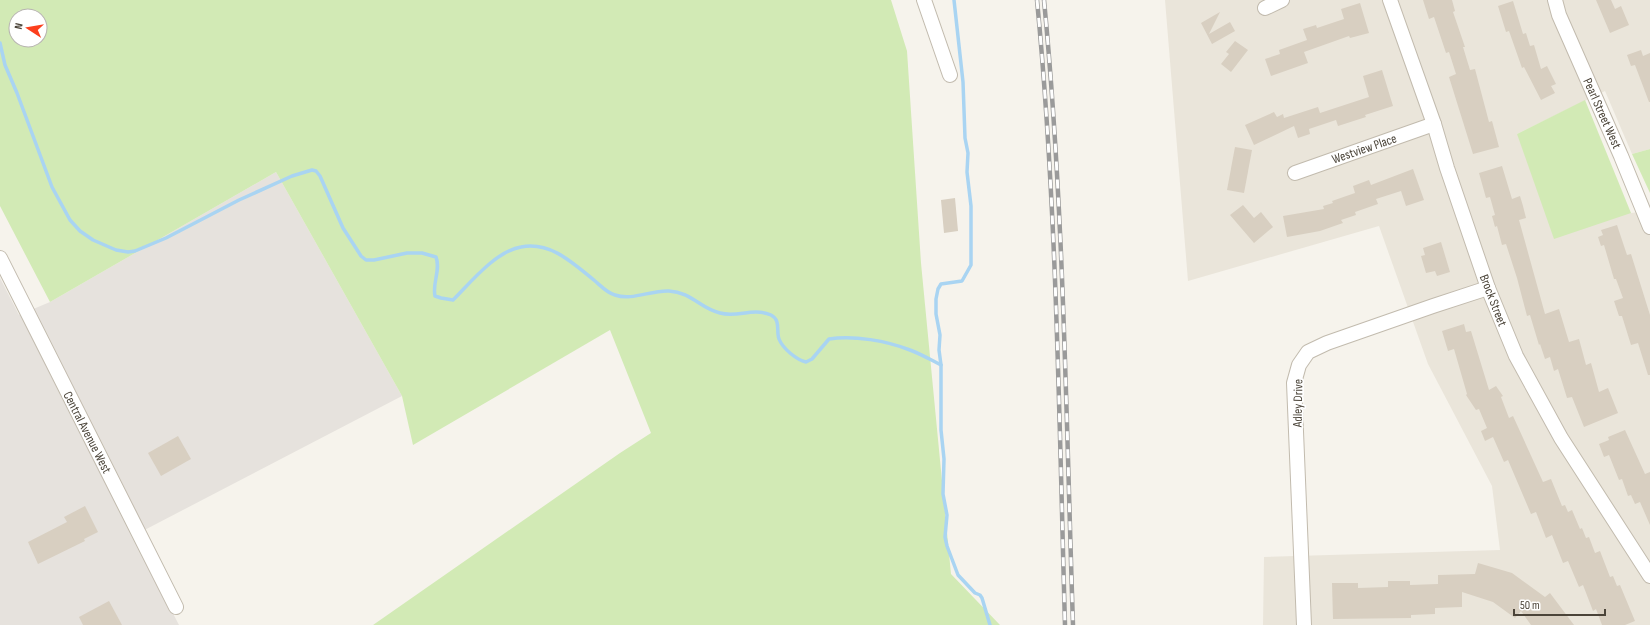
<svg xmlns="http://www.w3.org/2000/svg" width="1650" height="625" viewBox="0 0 1650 625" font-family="'Sofia Sans Condensed',sans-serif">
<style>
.residential{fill:#eae5da}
.industrial{fill:#e6e2dd}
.green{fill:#d2eab5;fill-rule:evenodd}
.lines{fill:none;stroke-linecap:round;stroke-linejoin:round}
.stream{stroke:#a9d4f2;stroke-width:3.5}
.building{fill:#d8cfc1}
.minor-casing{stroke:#c2bbae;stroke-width:16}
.minor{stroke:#fff;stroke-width:14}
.rail-casing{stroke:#9a9a9a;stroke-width:4.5}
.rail{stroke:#fff;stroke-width:3;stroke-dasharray:9;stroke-linecap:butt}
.labels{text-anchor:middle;stroke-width:3.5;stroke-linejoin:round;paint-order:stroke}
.street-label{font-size:13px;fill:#4b4439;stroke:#fff}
</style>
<rect width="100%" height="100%" fill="#f6f3ec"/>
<polygon class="residential" points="1165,0 1650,0 1650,149 1632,154 1605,91 1517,134 1631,213 1650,211 1650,625 1263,625 1264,557 1500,550 1492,486 1428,364 1379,226 1188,281"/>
<polygon class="industrial" points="276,172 402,396 133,536 179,625 0,625 0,278 19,315 50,302"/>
<g class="green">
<path d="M 0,0 L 891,0 L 907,51 L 921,263 L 951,574 L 1000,625 L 373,625 L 620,453 L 651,433 L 610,330 L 413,445 L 402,396 L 276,172 L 50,302 L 0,206 ZM 16,16 L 40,16 L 40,40 L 16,40 Z"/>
<polygon points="1585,100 1631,213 1554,239 1517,134"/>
<polygon points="1650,149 1650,193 1632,154"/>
</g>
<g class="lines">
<g class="stream">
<polyline points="954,0 963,82 965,138 968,153 967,172 971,206 971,265 962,281 941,284 938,289 936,299 936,314 940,335 939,350 941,365 941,430 944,459 943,494 947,515 945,537 947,546 958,575 975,593 980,595 982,598 990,625"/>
<path d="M 0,43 L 5,65 L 17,93 L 52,187 L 70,220 L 80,231 L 93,240 L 116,250 L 128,252 L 135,251 L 166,238 L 239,200 L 292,176 L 312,170 L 316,171 L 320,176 L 343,228 L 361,256 L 366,260 L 374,260 L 407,253 L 422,253 L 436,257 C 441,270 432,283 435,296 L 441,298 L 453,300 C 471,282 496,251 521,247 C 551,241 574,264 595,281 C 601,286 607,293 615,295 C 632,301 651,290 669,291 C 691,292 701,309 720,313 C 738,318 752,307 771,315 C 781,320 776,331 779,339 C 783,349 797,360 806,362 L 812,359 L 829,339 C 854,335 887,341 910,350 C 921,354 931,360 941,365"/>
</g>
</g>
<g class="building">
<polygon points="1423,0 1452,0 1455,11 1453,12 1465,47 1463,47 1470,70 1475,69 1489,122 1492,121 1499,147 1473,154 1449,77 1456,74 1449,52 1446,53 1434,17 1429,19"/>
<polygon points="1596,0 1611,0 1615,9 1621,6 1629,25 1610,33"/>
<polygon points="1513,1 1523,34 1526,33 1530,46 1534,45 1541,69 1547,66 1556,84 1551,86 1555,93 1541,100 1524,67 1522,68 1509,31 1506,32 1498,6"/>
<polygon points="1360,3 1369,33 1350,38 1349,36 1304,52 1308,63 1271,76 1265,59 1280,54 1279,50 1307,40 1303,29 1316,25 1317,28 1344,19 1341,9"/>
<polygon points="1220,12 1209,34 1230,22 1235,31 1212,44 1201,23"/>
<polygon points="1235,41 1248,50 1231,72 1221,64 1229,54 1226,52"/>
<polygon points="1641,50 1643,56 1650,53 1650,102 1649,102 1635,65 1631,66 1627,55"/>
<polygon points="1382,70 1393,106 1365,115 1366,117 1338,126 1336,120 1309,129 1310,134 1298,138 1294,126 1254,145 1245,125 1274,112 1277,117 1283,114 1284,118 1318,107 1320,113 1369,97 1363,76"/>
<polygon points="1235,147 1252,150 1244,193 1227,190"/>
<polygon points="1502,166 1512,199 1520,196 1523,206 1526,218 1519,220 1545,314 1559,309 1569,342 1579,339 1586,365 1591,363 1599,392 1608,388 1618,413 1584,427 1572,397 1567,398 1558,369 1554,371 1550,357 1545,359 1540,344 1539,345 1530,315 1527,316 1517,278 1506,244 1502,245 1497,226 1495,227 1492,216 1495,215 1490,197 1486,198 1479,173"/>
<polygon points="1413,169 1424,200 1406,206 1401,191 1376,199 1378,204 1355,212 1356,215 1341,220 1343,223 1320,231 1287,237 1283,216 1324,209 1323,206 1333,203 1332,201 1355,193 1353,186 1369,180 1371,185"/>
<polygon points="955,198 958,231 944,233 941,200"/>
<polygon points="1243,205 1254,218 1261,212 1273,227 1254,243 1230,215"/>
<polygon points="1617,225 1627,255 1631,254 1650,315 1650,375 1648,375 1638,343 1631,345 1622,316 1619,316 1614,301 1623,298 1616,279 1614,279 1604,245 1601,246 1598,237 1603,235 1601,230"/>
<polygon points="1441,242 1450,272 1437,276 1435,271 1426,273 1421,256 1425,255 1423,248"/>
<polygon points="1464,324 1466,332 1471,331 1489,390 1496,386 1503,396 1501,397 1509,418 1513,416 1543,482 1551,479 1562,506 1565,505 1568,512 1572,510 1580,529 1582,528 1586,538 1589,537 1595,553 1600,551 1610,577 1613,576 1617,586 1620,585 1635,621 1625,625 1602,625 1596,609 1593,611 1583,585 1579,587 1568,561 1563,563 1552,535 1546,538 1536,512 1531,514 1508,460 1504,462 1493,437 1485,441 1481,431 1487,428 1479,409 1476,410 1466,395 1467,394 1454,349 1448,351 1442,331"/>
<polygon points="1625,430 1645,474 1650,472 1650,525 1640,502 1635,504 1631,495 1628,496 1622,479 1619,480 1609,455 1604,457 1599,444 1609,440 1608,437"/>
<polygon points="178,436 191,459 161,476 148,453"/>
<polygon points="85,506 98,532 84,539 85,541 38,564 28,542 67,522 64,517"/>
<polygon points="1478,563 1512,573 1545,597 1550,593 1574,625 1531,625 1521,611 1515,618 1493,602 1462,592 1462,607 1435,608 1435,614 1411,615 1411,618 1333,619 1332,583 1358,583 1358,588 1388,587 1388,581 1410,581 1410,585 1438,584 1438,575 1475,574"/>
<polygon points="109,601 122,625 83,625 79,617"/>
</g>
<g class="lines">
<g class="minor-casing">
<g id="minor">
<polyline points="924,0 950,75"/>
<polyline points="1390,0 1434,124 1447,168 1488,288 1516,356 1561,438 1650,576"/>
<polyline points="1555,0 1559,15 1621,156 1650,227"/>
<polyline points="1265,8 1282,0"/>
<polyline points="1295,173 1434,124"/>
<polyline points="0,258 176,607"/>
<polyline points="1304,625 1294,383 1299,365 1308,352 1327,343 1433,306 1488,288"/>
</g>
</g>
<use href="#minor" class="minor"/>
<g class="rail-casing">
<g id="rail">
<path d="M 1037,0 C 1057,208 1059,417 1065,625"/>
<path d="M 1044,0 C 1064,208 1066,417 1073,625"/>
</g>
</g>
<use href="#rail" class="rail"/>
</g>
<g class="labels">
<g class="street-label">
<text transform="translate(1603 113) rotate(66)" y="5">Pearl Street West</text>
<text transform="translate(1364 148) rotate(-19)" y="5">Westview Place</text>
<text transform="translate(1494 300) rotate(69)" y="5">Brock Street</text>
<text transform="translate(1297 403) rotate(-89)" y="5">Adley Drive</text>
<text transform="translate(88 432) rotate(63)" y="5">Central Avenue West</text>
</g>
</g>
<g transform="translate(28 28) rotate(282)"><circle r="19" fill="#ffffff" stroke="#b7b4b0"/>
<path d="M0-3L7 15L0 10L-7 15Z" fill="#fc3f1d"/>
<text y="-6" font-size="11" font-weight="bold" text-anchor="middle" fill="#4b4439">N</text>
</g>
<path d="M1514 609v6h91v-6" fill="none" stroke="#4b4439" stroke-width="2"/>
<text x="1520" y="609" font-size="12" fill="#4b4439" stroke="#ffffff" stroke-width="3" paint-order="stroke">50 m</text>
</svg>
